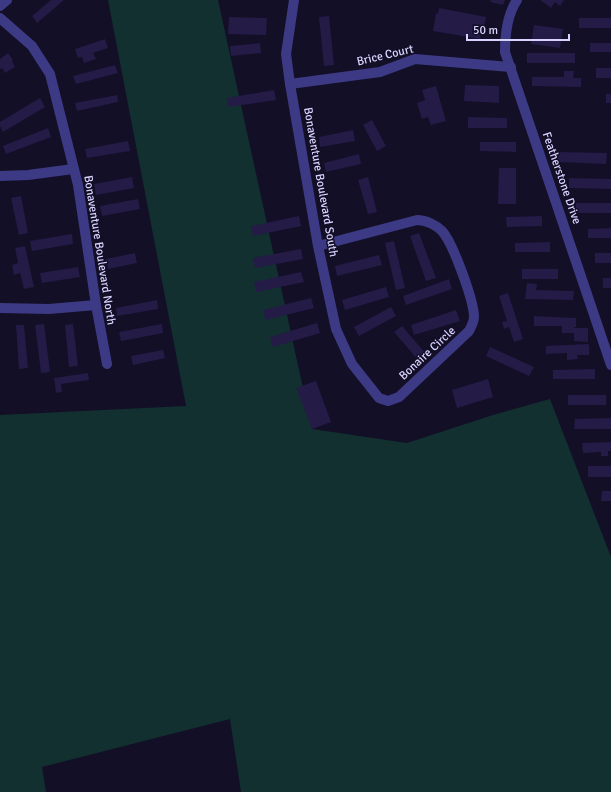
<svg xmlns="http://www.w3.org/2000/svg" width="611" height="792" viewBox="0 0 611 792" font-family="Signika,sans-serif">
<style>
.green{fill:#12302f}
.building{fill:#241b47}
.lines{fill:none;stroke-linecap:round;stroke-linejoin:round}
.minor{stroke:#3d3a85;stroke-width:10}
.labels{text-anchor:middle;stroke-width:3;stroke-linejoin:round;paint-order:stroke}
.street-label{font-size:12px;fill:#d9d4ff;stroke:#130f26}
</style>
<rect width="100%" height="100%" fill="#130f26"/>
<polygon class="green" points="108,0 218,0 312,429 407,443 493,415 550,399 611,557 611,792 241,792 230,719 42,767 46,792 0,792 0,415 186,406"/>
<g class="building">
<polygon points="51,0 64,0 37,23 32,16"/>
<polygon points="491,0 505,0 503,5 490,2"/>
<polygon points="540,0 564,0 560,6 555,2 551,8"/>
<polygon points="439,8 486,17 484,27 482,27 480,39 433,31 436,13 438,14"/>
<polygon points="329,16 334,65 324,66 319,17"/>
<polygon points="229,17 267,18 266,35 228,34"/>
<rect x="579" y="18" width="32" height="10"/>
<polygon points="534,25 563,29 560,48 531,44"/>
<polygon points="105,39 108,48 93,53 96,59 84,63 82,57 78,58 75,49"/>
<polygon points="260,43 261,53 231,56 230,46"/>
<rect x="590" y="43" width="21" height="9"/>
<polygon points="8,53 13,60 12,61 15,67 5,73 2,68 0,69 0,59"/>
<rect x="527" y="53" width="48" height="10"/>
<polygon points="115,65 118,73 76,84 73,76"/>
<rect x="596" y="68" width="15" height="10"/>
<polygon points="564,71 574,71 573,78 581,78 581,87 532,86 532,77 564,77"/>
<polygon points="465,85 499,86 499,103 464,101"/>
<polygon points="436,86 446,121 431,125 428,117 422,119 417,103 425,100 422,90"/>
<polygon points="274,90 276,100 228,107 227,98"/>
<rect x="606" y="94" width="5" height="9"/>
<polygon points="117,95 118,102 77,111 75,103"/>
<polygon points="40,98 45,107 3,132 0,126 0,122"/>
<polygon points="468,117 507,118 507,128 468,128"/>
<polygon points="372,120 386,146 377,151 363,125"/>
<polygon points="48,128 51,137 6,154 3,146"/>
<polygon points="353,130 355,141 320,147 319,137"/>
<polygon points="128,141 130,151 87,158 85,149"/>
<polygon points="480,142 516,142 516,152 480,151"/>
<polygon points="558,152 607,153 606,164 558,162"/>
<polygon points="359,154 361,164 326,172 324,163"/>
<polygon points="499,168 516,168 516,204 498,204"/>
<polygon points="132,177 134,188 96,195 94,184"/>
<polygon points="368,177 377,212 368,214 358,180"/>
<polygon points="569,178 611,179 611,189 569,188"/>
<polygon points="21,196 28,233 19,235 11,198"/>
<polygon points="138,199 140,209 102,216 100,206"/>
<rect x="576" y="203" width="35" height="10"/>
<polygon points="299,216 301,226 253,236 251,226"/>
<polygon points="542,216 542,226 507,227 506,217"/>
<polygon points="611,228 611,238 588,238 588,229"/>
<polygon points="419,233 436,278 426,281 410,236"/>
<polygon points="72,234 73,244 32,251 30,241"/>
<polygon points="394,241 405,288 396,290 385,243"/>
<polygon points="550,242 550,252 515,252 515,243"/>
<polygon points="25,246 34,287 24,289 20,273 14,275 12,265 18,263 15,248"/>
<polygon points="301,249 303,259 255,268 253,258"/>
<polygon points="135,253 137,263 108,269 106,259"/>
<rect x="595" y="253" width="16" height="10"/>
<polygon points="379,255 382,265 337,276 335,266"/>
<polygon points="78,267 80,277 42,283 40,273"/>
<rect x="522" y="269" width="36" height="10"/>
<polygon points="301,272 304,282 256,292 254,282"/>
<rect x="603" y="278" width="8" height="10"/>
<polygon points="449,279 452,289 406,305 403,296"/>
<polygon points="527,283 537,284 536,290 574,291 573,300 525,299"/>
<polygon points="386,287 389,297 345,310 342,300"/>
<polygon points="508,293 523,339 514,342 509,327 504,329 502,322 507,321 499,296"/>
<polygon points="311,298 314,308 266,320 263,310"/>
<polygon points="157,300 158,309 117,316 116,308"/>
<polygon points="391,307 396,316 359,336 354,327"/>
<polygon points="456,310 460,321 414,335 411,325"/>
<polygon points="534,316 576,318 576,327 574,327 574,328 588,328 588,342 574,341 574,333 562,333 562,326 534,326"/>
<polygon points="317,323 320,333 273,347 270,337"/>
<polygon points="44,324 50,372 41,373 35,325"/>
<polygon points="73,324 78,366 69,367 65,325"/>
<polygon points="162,324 163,333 121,341 119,332"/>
<polygon points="16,325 24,325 28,368 19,369"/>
<polygon points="402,326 426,354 419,361 394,332"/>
<polygon points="589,344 589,355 577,355 578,359 567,360 567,353 546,354 546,346"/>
<polygon points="490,347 534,367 529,376 486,356"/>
<polygon points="163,350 165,358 133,365 131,356"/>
<polygon points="595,369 595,379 553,379 553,370"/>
<polygon points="88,373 89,380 61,384 62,392 56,393 54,378"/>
<polygon points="488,379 493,397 457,408 452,390"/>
<polygon points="316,381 331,422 312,429 296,388"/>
<rect x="568" y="395" width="38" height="10"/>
<polygon points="611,418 611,429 574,429 575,419"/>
<polygon points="611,442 611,451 608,451 608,456 601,456 601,452 583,453 582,443"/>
<rect x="588" y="466" width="23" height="11"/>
<polygon points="602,491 611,491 611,501 601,501"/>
</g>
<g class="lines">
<g class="minor">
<path d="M 294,0 L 286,54 L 290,84 L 318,246 L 336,329 L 352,364 L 379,398 L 388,401 L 399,397 L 469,331 C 471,327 474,322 474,317 C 474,301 453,243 442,231 C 436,225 426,220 417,220 L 318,246"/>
<path d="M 517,0 C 507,15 505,34 505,52 L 611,365"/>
<polyline points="0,6 7,0"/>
<polyline points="0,18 32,46 50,74 78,185 96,305 107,364"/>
<polyline points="290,84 380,72 415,59 511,67"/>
<polyline points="0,176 28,175 73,169"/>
<polyline points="0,308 49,309 96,305"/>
</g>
</g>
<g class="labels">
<g class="street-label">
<text transform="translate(385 55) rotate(-13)" y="4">Brice Court</text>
<text transform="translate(562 178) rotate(71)" y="4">Featherstone Drive</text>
<text transform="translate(321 182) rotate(80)" y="4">Bonaventure Boulevard South</text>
<text transform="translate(100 250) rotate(81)" y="4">Bonaventure Boulevard North</text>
<text transform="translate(427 353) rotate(-43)" y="4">Bonaire Circle</text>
</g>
</g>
<path d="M467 34v6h102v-6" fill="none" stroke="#d9d4ff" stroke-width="2"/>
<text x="473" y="34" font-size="12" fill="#d9d4ff" stroke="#130f26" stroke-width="3" paint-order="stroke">50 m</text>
</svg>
